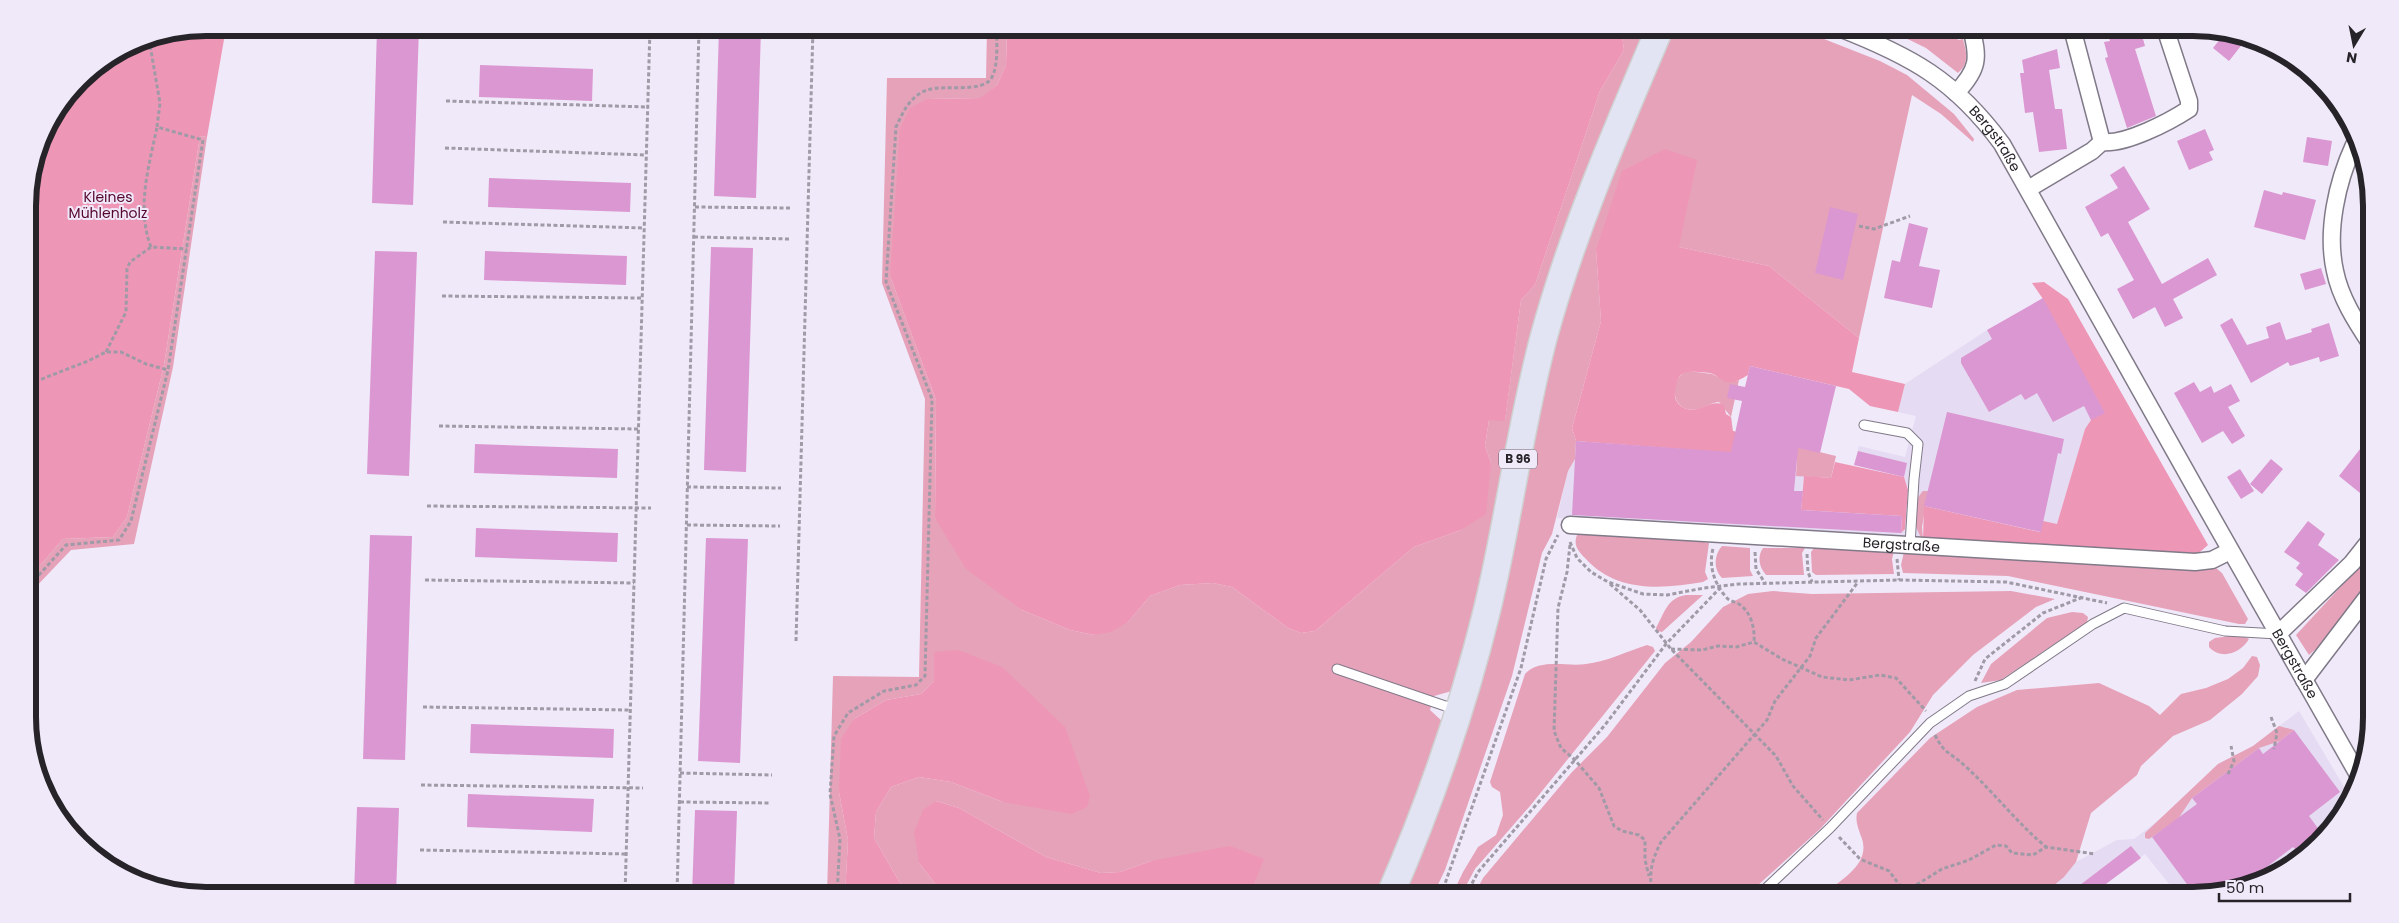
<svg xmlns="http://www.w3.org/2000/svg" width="2399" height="923" viewBox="0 0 2399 923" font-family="Poppins,sans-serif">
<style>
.built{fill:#e5dbf2}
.green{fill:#e6a2b9}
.forest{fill:#ee96b5}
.building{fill:#db97d1}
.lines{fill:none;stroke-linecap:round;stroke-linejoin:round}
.service-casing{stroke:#807988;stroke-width:11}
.minor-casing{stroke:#807988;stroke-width:19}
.primary-casing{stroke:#cfcfd0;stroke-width:29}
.path{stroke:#a09aa7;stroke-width:3;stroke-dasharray:4 2.5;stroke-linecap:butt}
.service{stroke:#fff;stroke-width:9}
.minor{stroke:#fff;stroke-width:16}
.primary{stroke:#e3e4f3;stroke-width:26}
.labels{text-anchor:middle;stroke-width:4;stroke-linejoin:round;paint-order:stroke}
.shield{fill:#f0e9f9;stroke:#635e67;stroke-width:1}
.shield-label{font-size:12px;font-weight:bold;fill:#262329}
.street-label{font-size:14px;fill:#262329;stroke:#f0e9f9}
.park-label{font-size:14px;fill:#55062e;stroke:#f0e9f9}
.rim{fill:none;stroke:#262329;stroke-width:6}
</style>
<rect width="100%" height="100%" fill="#f0e9f9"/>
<g class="built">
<polygon points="2043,299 2105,413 2085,429 2057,525 2041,532 1925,506 1922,527 1923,540 1557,518 1568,471 1575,459 1576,441 1797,458 1796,475 1804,476 1801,506 1573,498 1902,516 1901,532 1905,529 1908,490 1904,477 1854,465 1859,446 1905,457 1916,416 1898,412 1905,384 1987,330"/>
<polygon points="2299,711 2350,797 2335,825 2301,859 2250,886 2204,895 2178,895 2145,854 2091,895 2027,895 2037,886 2064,877 2076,862 2117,840 2134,839 2169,812 2218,764 2253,746"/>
</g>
<g class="green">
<polygon points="987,28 1007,28 1006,65 997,85 981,98 927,99 890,276 936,400 935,518 1022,610 1070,630 1094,635 1128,622 1150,596 1180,585 1213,583 1232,587 1288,628 1301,633 1315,631 1414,547 1461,530 1491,463 1485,446 1489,420 1505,420 1521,300 1535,285 1600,91 1624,50 1621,28 1646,28 1595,148 1559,244 1532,334 1476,604 1452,691 1434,696 1430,710 1443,722 1399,845 1377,895 1250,895 1263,859 1151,861 1120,872 1101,873 1046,857 959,808 936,801 919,863 944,895 907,895 874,838 876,812 891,787 919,777 951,782 1003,802 934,681 921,694 886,700 854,719 839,792 848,840 845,895 827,895 833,676 919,677 925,399 882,283 887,78 986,78"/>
<polygon points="1460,28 1566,28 1563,30 1477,30"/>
<polygon points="1673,28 1796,28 1880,61 1907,75 1954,114 1974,139 1973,142 1941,114 1912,95 1859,338 1769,266 1679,247 1596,250 1601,321 1572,428 1576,441 1575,459 1568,471 1552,534 1542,553 1512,676 1445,870 1433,895 1401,895 1497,611 1555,341 1581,254"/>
<path d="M 1885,28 L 1954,28 L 1958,40 L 1963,39 C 1966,51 1970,63 1958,73 L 1926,48 Z"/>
<polygon points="200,136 207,137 173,367 134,544 71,550 30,593 30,577 63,539 113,537 127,517 164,365"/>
<path d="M 1688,371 L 1712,374 L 1728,382 L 1739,380 L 1731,417 L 1733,431 L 1836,456 L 1831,478 L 1796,476 L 1797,458 L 1731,432 L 1731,417 L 1719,402 C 1707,403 1698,414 1684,408 C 1669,400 1673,375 1688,371 Z"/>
<path d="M 1923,491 L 1928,491 L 1922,527 L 1923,540 C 1913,527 1910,504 1923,491 Z"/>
<path d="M 1588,532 L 1676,537 L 1709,543 L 1705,572 L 1708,579 L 1703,582 C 1662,589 1616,593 1585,558 C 1578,551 1573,545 1577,535 Z"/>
<path d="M 1722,546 L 1750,548 L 1750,570 L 1753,576 L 1722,578 C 1713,569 1714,555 1722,546 Z"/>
<path d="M 1763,548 L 1805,548 L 1802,553 L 1804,575 L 1766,575 C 1759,567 1757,557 1763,548 Z"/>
<polygon points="1814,548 1894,551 1892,559 1894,574 1816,575 1812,572 1811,552"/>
<polygon points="1904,552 2216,568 2222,573 2248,619 2245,624 2239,624 2008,576 1903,573 1901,565"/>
<polygon points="2371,554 2371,578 2317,648 2309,655 2296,635"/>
<polygon points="1773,591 1812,594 2011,591 2055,599 2036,607 1973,655 1933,695 1910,732 1820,829 1747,895 1474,895 1483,878 1572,772 1607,737 1665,663 1691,642 1723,607 1748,594"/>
<path d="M 1686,595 L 1703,595 L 1662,632 L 1658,631 L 1656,628 C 1665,612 1667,598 1686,595 Z"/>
<polygon points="2072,612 2083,613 2088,617 2087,622 2001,680 1981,683 1991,664 2047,618"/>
<path d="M 2230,636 L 2245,637 L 2249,639 C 2240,654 2221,660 2209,647 L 2209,642 L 2215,638 Z"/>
<path d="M 1647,645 L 1653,647 L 1655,651 L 1530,806 L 1475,869 L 1461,895 L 1452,895 L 1463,872 L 1478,847 L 1496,835 L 1503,815 L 1500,792 L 1492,787 L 1490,782 L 1525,674 C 1540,658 1567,667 1586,664 C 1606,662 1628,651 1647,645 Z"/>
<path d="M 2252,656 L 2257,657 L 2260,665 L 2258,676 L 2242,694 L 2210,720 L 2173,736 L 2141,766 L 2137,775 L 2091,813 L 2076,862 L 2064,877 L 2048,890 L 2037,887 L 2027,895 L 1819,895 L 1826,893 C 1843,878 1870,864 1862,839 C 1859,830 1855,822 1857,813 L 1930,738 L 1977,707 L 2017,690 L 2099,683 L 2149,706 L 2160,715 L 2181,694 L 2206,688 L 2228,679 L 2243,668 Z"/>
<polygon points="2279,726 2294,730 2280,741 2259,748 2192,798 2178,819 2149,839 2145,838 2145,833 2218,764 2253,746"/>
</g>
<g class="forest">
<polygon points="206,28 226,28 207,137 200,136 164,365 127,517 113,537 63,539 30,577 28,194 46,128 88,72 138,41"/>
<polygon points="1007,28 1460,28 1477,30 1621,28 1624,50 1600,91 1535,285 1521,300 1505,421 1489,420 1485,446 1491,463 1486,514 1461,530 1414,547 1315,631 1301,633 1288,628 1232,587 1213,583 1180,585 1150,596 1128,622 1111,632 1094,635 1070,630 1022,610 966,569 935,518 936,400 890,276 900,128 910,108 927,99 980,98 997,85 1006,65"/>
<path d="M 1665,149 L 1697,160 L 1679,247 L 1769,266 L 1859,338 L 1852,372 L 1905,384 L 1898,412 L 1870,406 L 1849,389 L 1750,366 L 1748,375 C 1741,379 1735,383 1727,382 C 1721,381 1718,376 1713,374 C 1709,372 1703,373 1698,372 C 1680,370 1677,376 1675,393 C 1674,399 1678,405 1684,408 C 1699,415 1710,398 1724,405 L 1726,414 L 1731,417 L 1732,431 L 1768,440 L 1772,456 L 1576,441 L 1572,428 L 1601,321 L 1596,250 L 1622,171 Z"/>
<polygon points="2044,282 2068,299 2208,545 2193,558 1923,540 1924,506 2040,532 2043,521 2057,524 2085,429 2091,420 2043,299 2032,283"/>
<polygon points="1835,462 1904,477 1908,490 1905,529 1901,533 1902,516 1801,510 1804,476 1831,478"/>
<polygon points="958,650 1002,667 1065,727 1090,796 1087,807 1071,814 1003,802 951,782 919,777 891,787 876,812 874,838 907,895 845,895 848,840 839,792 841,739 854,719 886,700 921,694 934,681 934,652"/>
<polygon points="936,801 959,808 1046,857 1101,873 1120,872 1151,861 1230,846 1264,859 1250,895 944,895 919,863 914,832 923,810"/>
</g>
<g class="building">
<polygon points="377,28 419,28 413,205 372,203"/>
<polygon points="719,28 761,28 756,198 714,196"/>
<polygon points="2128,28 2135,28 2137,33 2141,32 2145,46 2135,49 2156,116 2127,128 2105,58 2108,57 2104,42 2110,41 2108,34"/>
<polygon points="2225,33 2248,37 2229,61 2213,48"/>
<polygon points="2057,49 2060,68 2049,70 2055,109 2062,109 2067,149 2039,152 2033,112 2025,113 2020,73 2024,73 2022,60"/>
<polygon points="480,65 593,69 592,101 479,97"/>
<polygon points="2205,129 2214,150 2209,152 2213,160 2189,170 2177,141"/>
<polygon points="2307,137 2332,141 2328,166 2303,162"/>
<polygon points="2124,166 2150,209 2128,222 2162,284 2208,258 2217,275 2173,299 2183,318 2165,327 2155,307 2133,319 2117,289 2134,280 2108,233 2101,237 2085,207 2118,188 2110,175"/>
<polygon points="489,178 631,183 630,212 488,207"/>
<polygon points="2264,190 2282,195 2283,192 2316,200 2305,240 2254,227"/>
<polygon points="1830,207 1858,214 1843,280 1815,273"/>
<polygon points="1909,223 1928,228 1919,266 1940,270 1932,308 1884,298 1892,260 1900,262"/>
<polygon points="711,247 753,248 746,472 704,470"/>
<polygon points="375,251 417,252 409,476 367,474"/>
<polygon points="485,251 627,256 626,285 484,280"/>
<polygon points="2321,268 2326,284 2305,290 2300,274"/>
<polygon points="2043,298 2105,413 2091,420 2084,406 2053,422 2037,393 2025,400 2021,394 1989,412 1961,363 1961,358 1992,339 1987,330"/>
<polygon points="2232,318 2247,345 2269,338 2266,327 2280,322 2286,340 2312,332 2311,329 2329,323 2339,356 2320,362 2319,357 2290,366 2288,362 2251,383 2220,325"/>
<polygon points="1750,366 1836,386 1820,453 1798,448 1794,491 1803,491 1801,510 1902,516 1901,533 1572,515 1576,441 1731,452 1742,401 1727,398 1730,384 1745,387"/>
<polygon points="2194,382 2200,392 2211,386 2214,393 2231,384 2240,401 2228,407 2245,436 2232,444 2223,431 2202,443 2174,393"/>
<polygon points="1947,412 2064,439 2061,454 2058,453 2041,532 1924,506"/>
<polygon points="2371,435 2371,480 2360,493 2339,476"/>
<polygon points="475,444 618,449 617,478 474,473"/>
<polygon points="1858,451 1907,463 1904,477 1854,465"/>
<polygon points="2271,459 2283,469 2262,494 2250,484"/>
<polygon points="2240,469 2254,491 2241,499 2227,477"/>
<polygon points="2308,521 2325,534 2318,545 2339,560 2306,593 2295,585 2303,574 2296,568 2300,563 2284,552"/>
<polygon points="476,528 618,533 617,562 475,557"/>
<polygon points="370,535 412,536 405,760 363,759"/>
<polygon points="706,538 748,539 740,763 698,761"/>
<polygon points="471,724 614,729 613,758 470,753"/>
<polygon points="2294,730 2340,792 2309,816 2320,831 2295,849 2293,847 2239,888 2195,895 2152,837 2197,804 2192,798 2259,748 2263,754"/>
<polygon points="468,794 594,799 592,832 467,827"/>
<polygon points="357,807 399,808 396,895 354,895"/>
<polygon points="695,810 737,811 734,895 692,895"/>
<polygon points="2131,846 2141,858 2091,895 2067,895"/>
</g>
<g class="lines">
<g class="service-casing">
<g id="service">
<polyline points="1864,425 1907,433 1918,444 1914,479 1910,545"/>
<polyline points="1337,669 1457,710"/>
<polyline points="1759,895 1830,828 1930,723 1969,696 2005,684 2093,624 2124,608 2225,631 2278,634"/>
</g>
</g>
<g class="minor-casing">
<g id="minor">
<path id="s1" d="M 1839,28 C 1911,56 1955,80 2002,144 L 2193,484 L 2360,778"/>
<polyline points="2072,28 2102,142"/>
<path d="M 1956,93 C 1979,69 1979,58 1971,28"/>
<path d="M 2354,145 C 2337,182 2326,231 2335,271 C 2340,297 2356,322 2370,343"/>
<path d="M 2028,189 L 2092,151 L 2102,142 C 2125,145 2169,122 2189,109 L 2189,101 L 2165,28"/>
<path id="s2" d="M 1570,525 L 2195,562 L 2212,560 L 2230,551"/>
<polyline points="2278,634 2352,563 2371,539"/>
<polyline points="2304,680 2371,592"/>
</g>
</g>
<g class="primary-casing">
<path id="primary" d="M 1390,895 C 1430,803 1463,708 1487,610 C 1509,519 1520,426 1544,336 C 1573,230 1617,129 1660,28"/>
</g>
<g class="path">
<polyline points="1806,28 1824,35"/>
<polyline points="447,30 650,36"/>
<polyline points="446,101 648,107"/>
<polyline points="445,148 646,155"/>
<polyline points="695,207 791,208"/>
<polyline points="443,222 644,228"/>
<polyline points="1859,226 1874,229 1910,216"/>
<polyline points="694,237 790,239"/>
<path d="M 151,247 C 136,208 149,166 157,127"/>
<polyline points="442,296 642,298"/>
<polyline points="106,352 126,312 127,269 130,262 151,247 187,249"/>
<polyline points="29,384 88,361 106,352 121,352 146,364 168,370"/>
<polyline points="439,426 638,429"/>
<polyline points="687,487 781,488"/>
<polyline points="427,506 651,508"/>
<polyline points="687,525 780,526"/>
<polyline points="1570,542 1577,558 1591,572 1608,582 1643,594 1667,595 1704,588 1739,584 1899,580 2006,582 2107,603"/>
<polyline points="1570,545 1567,572 1558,608 1554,731 1561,748 1574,759 1599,788 1614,826 1622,831 1639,835 1645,840 1645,860 1649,876"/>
<path d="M 1713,549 C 1708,566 1715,586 1728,599 C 1731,601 1735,602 1739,604 C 1751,612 1755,628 1754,642"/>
<polyline points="1755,552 1756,569 1765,583"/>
<polyline points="1807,554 1808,572 1812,582"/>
<polyline points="1897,559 1899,580"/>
<polyline points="425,580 634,583"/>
<polyline points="1610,584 1640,610 1671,649 1776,756 1793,786 1823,820"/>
<polyline points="30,585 66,545 119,540 131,521 168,370 203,140 157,127 160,103 149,39"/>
<polyline points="796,641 813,28"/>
<polyline points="1671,649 1702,650 1718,646 1736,647 1754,642 1782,659 1822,677 1849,680 1880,675 1896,678 1926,711"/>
<polyline points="1975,681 1985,659 2043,613 2083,597"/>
<polyline points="423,707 630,710"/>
<polyline points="2271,717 2277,733 2274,749"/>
<path d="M 1935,735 C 1944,754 1950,752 1964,765 C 1993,791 2016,822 2046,847"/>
<polyline points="680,773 772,775"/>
<polyline points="2228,774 2234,761 2231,746"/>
<polyline points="421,785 643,788"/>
<polyline points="680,802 771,803"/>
<polyline points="1839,837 1860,859 1889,871 1904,891"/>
<polyline points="420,850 626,854"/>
<polyline points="625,895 650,28"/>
<polyline points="677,895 699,28"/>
<path d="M 837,895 L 840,839 L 830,794 L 834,736 L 848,713 L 884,691 L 916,685 L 925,676 L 932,399 L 886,282 L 896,127 C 903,112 910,96 927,90 C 943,84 984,94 992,77 C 999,63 996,43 997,28"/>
<polyline points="1441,895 1521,668 1546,559 1558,535"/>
<polyline points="1466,895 1478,872 1605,725 1666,644 1720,588"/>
<path d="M 1652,895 C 1649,872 1651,862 1661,842 L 1767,720 L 1775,701 L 1810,656 L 1816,638 L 1858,582"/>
<polyline points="1900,895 1942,869 1969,860 1996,845 2006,846 2012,853 2033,855 2046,847 2095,854"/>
<polyline points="2162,895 2177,884"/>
</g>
<use href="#service" class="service"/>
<use href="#minor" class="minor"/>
<use href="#primary" class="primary"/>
</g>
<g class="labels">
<rect class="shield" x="1499" y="449.5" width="38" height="19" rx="4"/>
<g class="shield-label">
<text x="1518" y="463">B 96</text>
</g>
<g class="street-label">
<text dy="5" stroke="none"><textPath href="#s1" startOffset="195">Bergstraße</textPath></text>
<text dy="5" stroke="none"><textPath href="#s2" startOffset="332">Bergstraße</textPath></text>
<text dy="5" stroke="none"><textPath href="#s1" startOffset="800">Bergstraße</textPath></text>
</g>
<g class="park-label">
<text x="108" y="202">Kleines<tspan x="108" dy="16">Mühlenholz</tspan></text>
</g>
</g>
<path d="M0 0H2399V923H0ZM206 36H2193A170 170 0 0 1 2363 206V717A170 170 0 0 1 2193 887H206A170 170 0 0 1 36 717V206A170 170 0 0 1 206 36Z" fill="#f0e9f9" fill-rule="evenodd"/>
<path class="rim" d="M206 36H2193A170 170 0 0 1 2363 206V717A170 170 0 0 1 2193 887H206A170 170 0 0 1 36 717V206A170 170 0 0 1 206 36Z"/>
<g transform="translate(2354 45) rotate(190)" stroke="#f0e9f9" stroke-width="4" paint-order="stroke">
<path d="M0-4L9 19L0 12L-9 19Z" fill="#262329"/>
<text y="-8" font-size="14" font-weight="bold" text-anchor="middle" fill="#262329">N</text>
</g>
<path d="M2219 893v8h131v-8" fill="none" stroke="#262329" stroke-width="2.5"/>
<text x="2226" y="893" font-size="15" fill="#262329" stroke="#f0e9f9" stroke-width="4" paint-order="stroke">50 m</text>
</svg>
